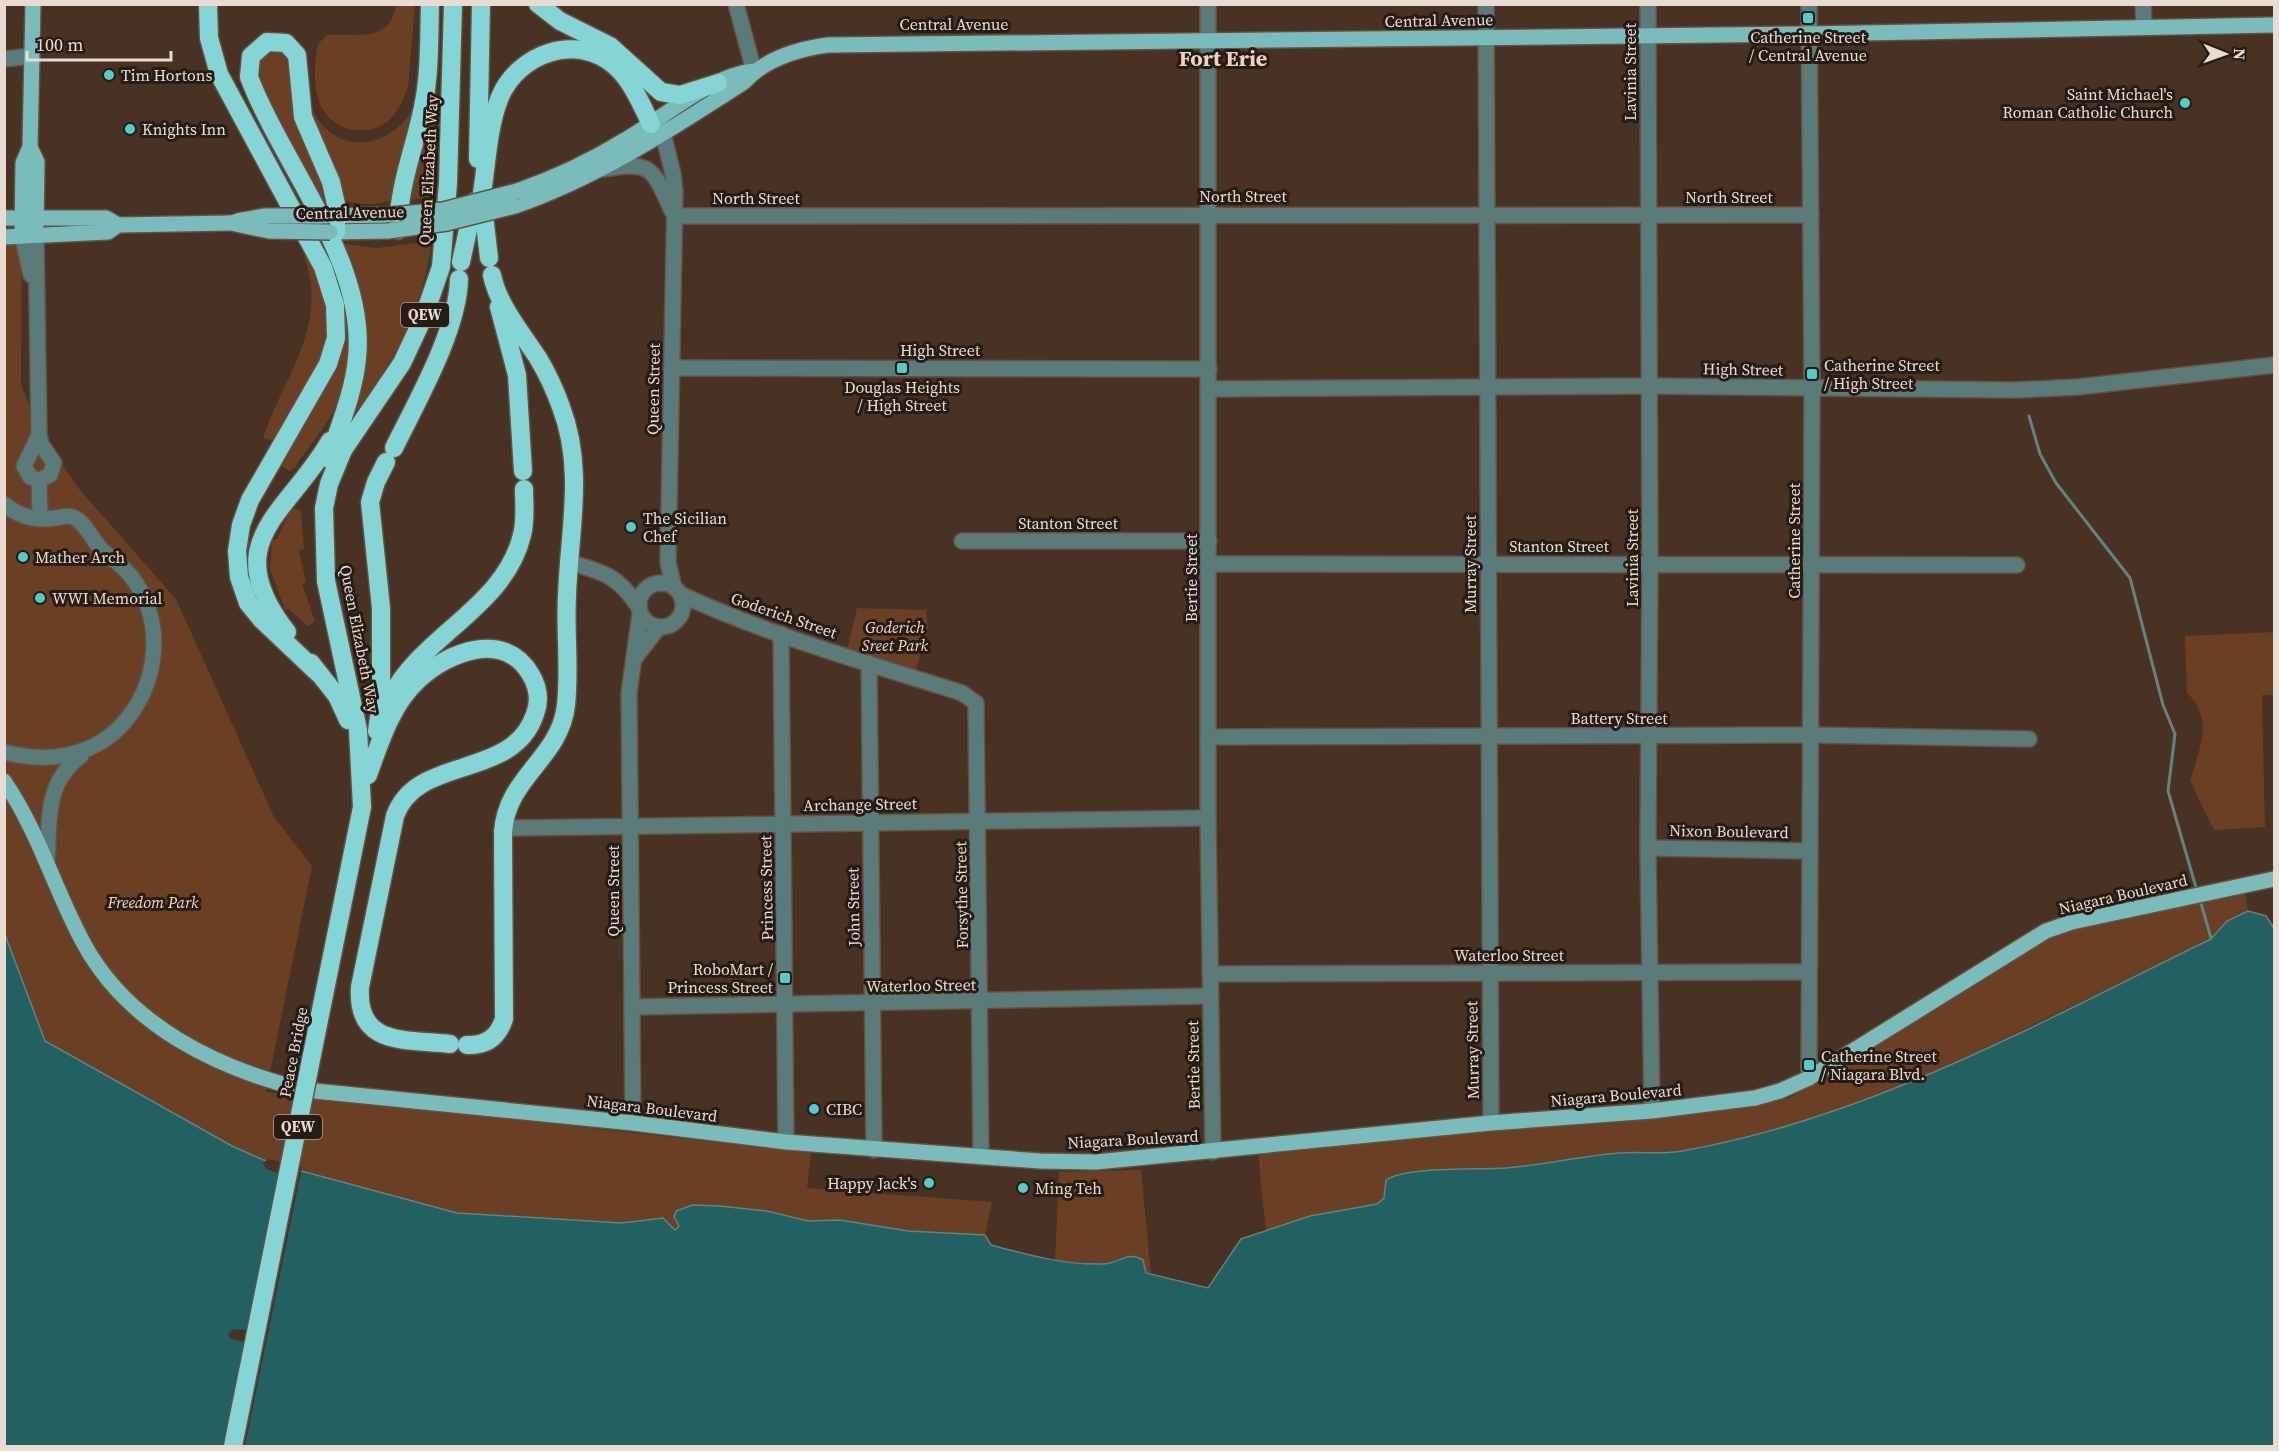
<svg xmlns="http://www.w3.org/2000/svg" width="2279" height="1451" viewBox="0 0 2279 1451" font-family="'Source Serif 4',serif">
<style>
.green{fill:#6a3f23}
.water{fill:#226061;stroke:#5e8583;stroke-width:1.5}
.pier{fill:#493123}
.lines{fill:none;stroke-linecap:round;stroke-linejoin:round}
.stream{stroke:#5e8583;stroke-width:3}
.minor-casing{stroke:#665042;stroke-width:18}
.major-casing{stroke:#665042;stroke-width:18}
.highway-casing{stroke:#665042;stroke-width:21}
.minor{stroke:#5b7a7a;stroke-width:15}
.major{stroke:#7abcbc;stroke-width:15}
.highway{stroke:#85d5d6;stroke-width:18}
.major-bridge-casing{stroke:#665042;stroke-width:18;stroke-linecap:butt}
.highway-bridge-casing{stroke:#665042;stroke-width:21;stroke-linecap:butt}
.major-bridge{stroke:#7abcbc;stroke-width:15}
.highway-bridge{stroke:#85d5d6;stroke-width:18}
.poi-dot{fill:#52cdce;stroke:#271c15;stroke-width:2}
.labels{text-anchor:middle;stroke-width:6;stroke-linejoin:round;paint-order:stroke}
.shield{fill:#271c15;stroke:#b0a299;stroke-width:1.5}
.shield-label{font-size:15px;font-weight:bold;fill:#eadbd2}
.street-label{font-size:16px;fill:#eadbd2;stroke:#271c15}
.poi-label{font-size:16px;fill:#eadbd2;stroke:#271c15;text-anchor:start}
.park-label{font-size:16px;font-style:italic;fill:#f4d5c2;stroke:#271c15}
.district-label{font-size:22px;font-weight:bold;fill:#f0d2c0;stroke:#271c15}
</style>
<rect width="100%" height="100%" fill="#493123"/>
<g class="green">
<path d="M 396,5 L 415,5 L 408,87 C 403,100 398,113 387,122 C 365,139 330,129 320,104 C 313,87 314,61 318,44 L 327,35 C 356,32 389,45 396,5 Z"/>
<polygon points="285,49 295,124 314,162 327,197 323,205 256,81 260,52"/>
<polygon points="433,79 437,80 433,166 436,196 411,200 411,187"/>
<path d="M 415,105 L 394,199 C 376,206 361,206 343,199 L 309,112 L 313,111 C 337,158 393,149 415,105 Z"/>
<polygon points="4,238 22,241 21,384 40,432 79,489 176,599 274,817 312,866 266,1092 811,1153 807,1188 992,1202 985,1235 908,1231 840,1220 808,1221 767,1211 720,1206 675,1230 663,1218 622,1223 457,1213 268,1162 232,1146 45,1041 4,950"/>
<path d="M 432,241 C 422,310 397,354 358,411 L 355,408 L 359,391 L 338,243 L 377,248 Z"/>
<path d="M 308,253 L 324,290 L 329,322 L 326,351 L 276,441 L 263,438 C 285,374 329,326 304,256 Z"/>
<path d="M 341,284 C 351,318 355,369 339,402 C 328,424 309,446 295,467 L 289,471 L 279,464 L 322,389 L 337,286 Z"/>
<polygon points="292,507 301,511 304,549 299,551 306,582 302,584 315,621 308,626 289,609 285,610 270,569 272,540 277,539"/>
<polygon points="857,608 926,610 928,630 915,672 847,650"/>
<path d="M 2274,632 L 2274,695 L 2262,695 L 2265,827 L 2214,830 L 2190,781 C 2199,750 2215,719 2187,693 L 2185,636 Z"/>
<path d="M 2245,891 L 2248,911 L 2227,921 L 2211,939 L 1903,1088 L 1759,1136 L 1679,1152 L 1620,1153 L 1508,1168 L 1407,1172 L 1377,1204 L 1310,1216 L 1266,1232 L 1258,1154 C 1339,1144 1420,1133 1501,1126 C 1599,1118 1695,1120 1790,1098 L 2044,938 L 2070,930 Z"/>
<polygon points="1141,1170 1151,1274 1146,1273 1143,1260 1126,1256 1106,1264 1055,1261 1059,1172"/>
</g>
<path class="water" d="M 2248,911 L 2266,916 L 2274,928 L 2274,1446 L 5,1446 L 4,932 L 45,1041 L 232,1146 L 268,1162 L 457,1213 L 622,1223 L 663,1218 L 675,1230 L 679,1226 L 674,1217 L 676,1211 L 692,1205 L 720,1206 L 767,1211 L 808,1221 L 840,1220 L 908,1231 L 985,1235 L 991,1245 C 1028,1255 1064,1265 1103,1264 C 1119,1264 1127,1250 1143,1260 L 1146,1273 L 1208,1288 L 1241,1239 L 1310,1216 L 1377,1204 L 1384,1198 L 1386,1180 C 1405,1166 1480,1170 1506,1168 C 1544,1165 1581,1156 1619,1153 C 1640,1151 1662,1155 1682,1151 C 1871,1118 2040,1022 2211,939 L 2227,921 Z"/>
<polygon class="pier" points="268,1159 302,1167 245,1446 223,1446 244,1342 231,1339 228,1334 233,1329 246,1330 278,1173 266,1169 263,1163"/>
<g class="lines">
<g class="stream">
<polyline points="2029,416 2040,454 2056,483 2130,578 2163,705 2175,734 2168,791 2197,891"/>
<polyline points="2200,900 2211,938"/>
</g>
<g class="minor-casing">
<g id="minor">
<polyline points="736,4 754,71"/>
<polyline points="1208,4 1208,818 1213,1152"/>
<polyline points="1486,4 1491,1123"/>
<polyline points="1648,4 1650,564 1648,848 1652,1111"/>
<polyline points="1809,4 1812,389 1809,1078"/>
<polyline points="2143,4 2144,27"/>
<polyline points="4,59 32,56"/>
<polyline points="660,121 673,174 675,192 668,563 674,587"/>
<path d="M 603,169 C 652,161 652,167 672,211"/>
<polyline points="674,216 1811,215"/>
<polyline points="36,235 39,435"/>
<polyline points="22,236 31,275"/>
<polyline points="671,368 1209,369"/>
<polyline points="1210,389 1649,386 2016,390 2078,387 2274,365"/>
<polygon points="39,435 41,444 54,463 50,475 39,480 30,477 24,466"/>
<polyline points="39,480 40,518"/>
<path d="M 4,504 C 19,517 36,521 55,518 C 61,517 67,515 73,517 C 86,522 92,541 103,551 C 112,559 122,565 130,575 C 167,621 159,687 119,728 C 88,758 45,763 4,752"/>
<polyline points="962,541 1209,541"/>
<path d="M 568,562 C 603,572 617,575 638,606"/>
<polyline points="1210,564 2017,565"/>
<circle cx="661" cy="605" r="22"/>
<path d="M 680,594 C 770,636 868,663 962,693 L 976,703 L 981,1157"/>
<polyline points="781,634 786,1142"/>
<polyline points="634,659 659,627"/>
<polyline points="869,663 874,1150"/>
<polyline points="1208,737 1812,735 2029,739"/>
<polyline points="513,828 1208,818"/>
<polyline points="1648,848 1809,851"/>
<path d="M 47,863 C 50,821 44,783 81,756"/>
<polyline points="1210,974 1809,972"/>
<polyline points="632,1007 1210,996"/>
<polyline points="633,1123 629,693 640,614"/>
</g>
</g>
<g class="major-casing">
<g id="major">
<polyline points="30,147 37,162 36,226"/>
<path d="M 517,191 C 555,178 591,161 625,140 C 662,119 711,75 754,71"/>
<path d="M 515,206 C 598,177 670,130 744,82 C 765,59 798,49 828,45 L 1808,34 L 2274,25"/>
<polyline points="326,216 391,215"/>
<polyline points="4,218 106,218 118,225"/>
<polyline points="330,232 388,231"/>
<polyline points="22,236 23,163 30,147 33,4"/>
<polyline points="4,237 108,232 118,225 231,223"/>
<path d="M 4,781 C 39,832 55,891 84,944 C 129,1026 218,1069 305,1090 L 633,1123 L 786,1142 L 1040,1161 L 1096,1162 L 1491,1123 L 1652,1111 L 1755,1098 L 1780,1091 L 1809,1078 L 2046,931 L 2072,922 L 2274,879"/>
</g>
</g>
<g class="highway-casing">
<g id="highway">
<polyline points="208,4 209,38 219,74 323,267 335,305 336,338 328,364 250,500 241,525 237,551 239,577 248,603 262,620 318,673"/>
<polyline points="538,4 560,21 610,46 661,92 680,95 718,83"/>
<polyline points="478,159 481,4"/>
<path d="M 482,193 C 487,162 488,126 500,97 C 518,54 576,32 615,66 C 632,81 641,104 651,124"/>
<polyline points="482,198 489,258"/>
<path d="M 398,230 C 399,183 414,151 423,107 C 430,74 429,39 430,4"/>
<polyline points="461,262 474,202"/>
<polyline points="499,307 517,375 523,471"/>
<path d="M 394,448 C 417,401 458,330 459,279"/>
<path d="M 329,459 C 339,427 354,392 357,358 C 367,262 282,164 249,77 L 251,56 L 267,42 L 286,43 L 297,55 L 303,117 L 331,182 L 336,204 L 336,232"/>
<path d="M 287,632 C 216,541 288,514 330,441"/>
<polyline points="311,663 337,696 348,720"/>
<path d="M 390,698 C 422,635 505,607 522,535 C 526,520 524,504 524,489"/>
<polyline points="377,731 381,704 381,608 370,502 376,482 386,462"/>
<path d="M 368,775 C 380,742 391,705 418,680 C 448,652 505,629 531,675 C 538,687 540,701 535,714 C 513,781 417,754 395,816 L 360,987 C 356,1047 406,1039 450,1044"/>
<polyline points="362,807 358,730 326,581 324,508 329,484 343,450 402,363 424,316 441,267 448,183 453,4"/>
<path d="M 467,1045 C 486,1046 498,1037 504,1019 L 503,832 C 507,776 560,759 566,705 C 570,669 565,632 567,596 C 569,532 585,469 561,407 C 555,390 547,373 538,358 C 521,332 498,305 492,275"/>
</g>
</g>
<use href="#minor" class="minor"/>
<use href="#major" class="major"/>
<use href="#highway" class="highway"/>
<g class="major-bridge-casing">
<g id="major-bridge">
<polyline points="391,215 443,210 517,191"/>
<polyline points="237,221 265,216 326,216"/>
<polyline points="231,223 269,231 330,232"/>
<polyline points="388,231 447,223 515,206"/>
</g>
</g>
<g class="highway-bridge-casing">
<polyline id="highway-bridge" points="233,1446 362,807"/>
</g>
<use href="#major-bridge" class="major-bridge"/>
<use href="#highway-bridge" class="highway-bridge"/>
</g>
<g class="poi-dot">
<rect x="1802" y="12" width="12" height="12" rx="3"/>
<circle cx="109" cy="75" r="6"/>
<circle cx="2185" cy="103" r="6"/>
<circle cx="130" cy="129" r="6"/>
<rect x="896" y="362" width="12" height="12" rx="3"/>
<rect x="1806" y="368" width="12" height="12" rx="3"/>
<circle cx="631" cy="527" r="6"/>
<circle cx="23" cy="557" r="6"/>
<circle cx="40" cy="598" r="6"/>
<rect x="779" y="972" width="12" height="12" rx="3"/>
<rect x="1803" y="1059" width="12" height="12" rx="3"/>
<circle cx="814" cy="1109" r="6"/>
<circle cx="929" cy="1183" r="6"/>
<circle cx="1023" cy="1188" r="6"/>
</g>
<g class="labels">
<g class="shield">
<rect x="401" y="303" width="48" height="24" rx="4.5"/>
<rect x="274" y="1115" width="48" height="24" rx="4.5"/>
</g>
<g class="shield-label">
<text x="425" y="320">QEW</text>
<text x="298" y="1132">QEW</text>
</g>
<g class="street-label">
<text transform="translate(1439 20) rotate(-1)" y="6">Central Avenue</text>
<text x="954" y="30">Central Avenue</text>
<text transform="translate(1630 72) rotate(-90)" y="6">Lavinia Street</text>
<text transform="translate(428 170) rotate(-87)" y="6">Queen Elizabeth Way</text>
<text x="1243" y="202">North Street</text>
<text x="1729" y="203">North Street</text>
<text x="756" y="204">North Street</text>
<text transform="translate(350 212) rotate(-1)" y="6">Central Avenue</text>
<text x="940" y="356">High Street</text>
<text transform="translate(1743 369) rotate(1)" y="6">High Street</text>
<text transform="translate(653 389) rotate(-89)" y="6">Queen Street</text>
<text x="1068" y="529">Stanton Street</text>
<text transform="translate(1794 541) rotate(-90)" y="6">Catherine Street</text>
<text x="1559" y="552">Stanton Street</text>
<text transform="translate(1632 558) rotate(-90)" y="6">Lavinia Street</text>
<text transform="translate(1470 564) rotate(-90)" y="6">Murray Street</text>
<text transform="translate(1191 578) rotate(-90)" y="6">Bertie Street</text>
<text transform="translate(784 615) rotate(19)" y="6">Goderich Street</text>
<text transform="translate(360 639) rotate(79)" y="6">Queen Elizabeth Way</text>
<text x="1619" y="724">Battery Street</text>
<text transform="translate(860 804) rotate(-1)" y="6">Archange Street</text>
<text transform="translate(1729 831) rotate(1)" y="6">Nixon Boulevard</text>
<text transform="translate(766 888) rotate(-91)" y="6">Princess Street</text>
<text transform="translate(613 891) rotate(-90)" y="6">Queen Street</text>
<text transform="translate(2123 894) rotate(-13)" y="6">Niagara Boulevard</text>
<text transform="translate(961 895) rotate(-91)" y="6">Forsythe Street</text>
<text transform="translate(853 907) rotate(-91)" y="6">John Street</text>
<text x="1509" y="961">Waterloo Street</text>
<text transform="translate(921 985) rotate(-1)" y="6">Waterloo Street</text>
<text transform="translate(1472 1050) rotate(-91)" y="6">Murray Street</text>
<text transform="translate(293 1052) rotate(-79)" y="6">Peace Bridge</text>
<text transform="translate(1193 1065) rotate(-91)" y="6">Bertie Street</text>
<text transform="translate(1616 1095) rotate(-5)" y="6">Niagara Boulevard</text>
<text transform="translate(652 1108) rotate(7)" y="6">Niagara Boulevard</text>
<text transform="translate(1133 1139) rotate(-3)" y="6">Niagara Boulevard</text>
</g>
<g class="poi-label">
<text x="1808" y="43" text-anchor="middle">Catherine Street<tspan x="1808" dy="18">/ Central Avenue</tspan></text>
<text x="121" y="81">Tim Hortons</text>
<text x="2173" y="100" text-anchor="end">Saint Michael's<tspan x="2173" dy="18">Roman Catholic Church</tspan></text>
<text x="142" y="135">Knights Inn</text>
<text x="1824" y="371">Catherine Street<tspan x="1824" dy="18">/ High Street</tspan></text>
<text x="902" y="393" text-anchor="middle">Douglas Heights<tspan x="902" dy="18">/ High Street</tspan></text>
<text x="643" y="524">The Sicilian<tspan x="643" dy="18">Chef</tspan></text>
<text x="35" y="563">Mather Arch</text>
<text x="52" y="604">WWI Memorial</text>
<text x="773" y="975" text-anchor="end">RoboMart /<tspan x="773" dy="18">Princess Street</tspan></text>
<text x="1821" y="1062">Catherine Street<tspan x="1821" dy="18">/ Niagara Blvd.</tspan></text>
<text x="826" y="1115">CIBC</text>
<text x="917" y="1189" text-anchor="end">Happy Jack's</text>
<text x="1035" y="1194">Ming Teh</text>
</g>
<g class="park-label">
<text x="895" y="633">Goderich<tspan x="895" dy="18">Sreet Park</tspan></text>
<text x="153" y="908">Freedom Park</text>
</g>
<g class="district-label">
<text x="1223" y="66">Fort Erie</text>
</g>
</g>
<rect width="2279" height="1451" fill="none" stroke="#eadbd2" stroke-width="12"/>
<g transform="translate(2225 54) rotate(91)" stroke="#271c15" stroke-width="4.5" paint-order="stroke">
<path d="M0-4.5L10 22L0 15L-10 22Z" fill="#eadbd2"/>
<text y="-9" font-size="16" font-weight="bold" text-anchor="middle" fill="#eadbd2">N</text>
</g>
<path d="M27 51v9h144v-9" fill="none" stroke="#eadbd2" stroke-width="3"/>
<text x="36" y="51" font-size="18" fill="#eadbd2" stroke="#271c15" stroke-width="4.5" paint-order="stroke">100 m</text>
</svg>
